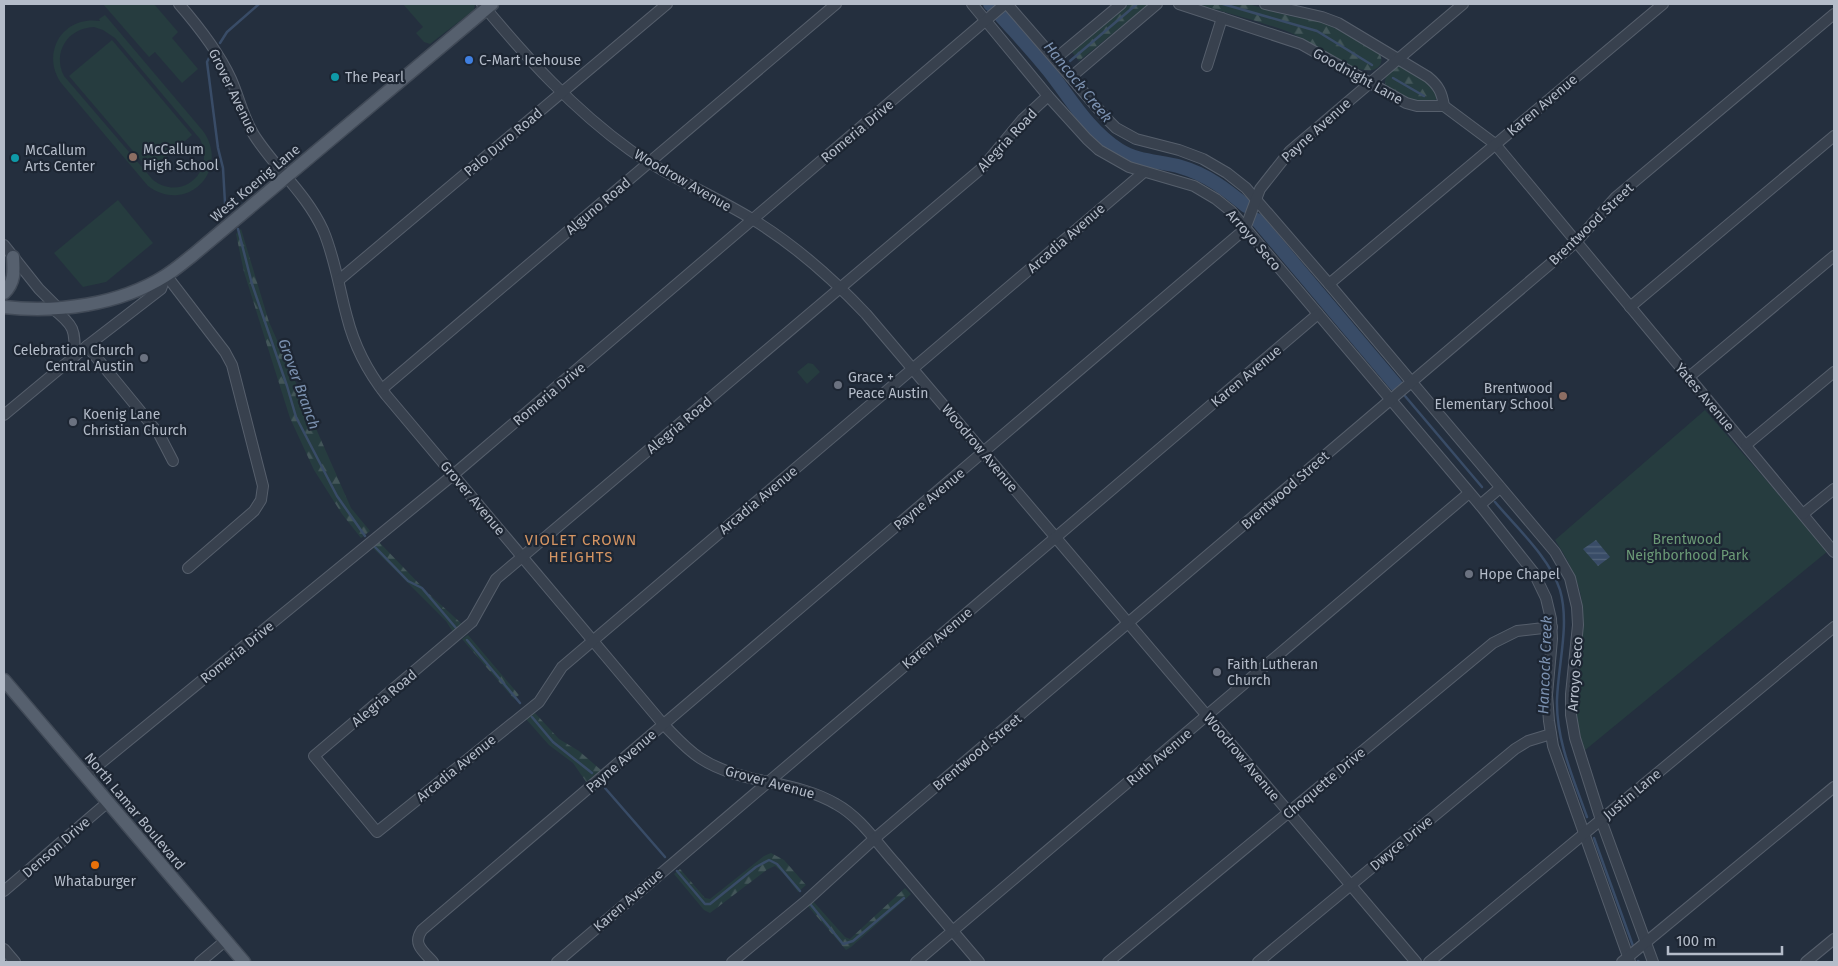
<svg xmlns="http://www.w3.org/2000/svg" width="1838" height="966" viewBox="0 0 1838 966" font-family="'Fira Sans',sans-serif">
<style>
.forest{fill:url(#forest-firs)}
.green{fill:#263c3f;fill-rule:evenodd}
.water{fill:url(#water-rules)}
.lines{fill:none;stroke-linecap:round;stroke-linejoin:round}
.stream{stroke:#394c67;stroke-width:2.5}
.river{stroke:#394c67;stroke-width:14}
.minor-casing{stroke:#565f6c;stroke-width:12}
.major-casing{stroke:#414a57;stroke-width:15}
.minor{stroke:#38414e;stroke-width:10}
.major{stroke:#56606e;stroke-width:12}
.shop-dot{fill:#3f7fe0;stroke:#1d2633;stroke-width:2}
.culture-dot{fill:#0f9aa8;stroke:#1d2633;stroke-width:2}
.education-dot{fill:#8d6e63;stroke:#1d2633;stroke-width:2}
.worship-dot{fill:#6b7280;stroke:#1d2633;stroke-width:2}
.food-dot{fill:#e8710a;stroke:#1d2633;stroke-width:2}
.labels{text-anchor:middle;stroke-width:4.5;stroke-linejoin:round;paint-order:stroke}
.poi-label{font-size:14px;fill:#b4bcc9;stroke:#1d2633;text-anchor:start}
.street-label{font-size:14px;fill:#b4bcc9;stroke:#1d2633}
.park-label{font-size:14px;fill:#6b9a76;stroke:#1d2633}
.water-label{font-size:15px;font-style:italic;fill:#7c92b1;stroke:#1d2633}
.neighbourhood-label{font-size:15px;letter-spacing:1px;fill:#d59563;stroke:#1d2633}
</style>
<defs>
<pattern id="forest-firs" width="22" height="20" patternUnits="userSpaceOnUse" patternTransform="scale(1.25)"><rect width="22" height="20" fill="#263c3f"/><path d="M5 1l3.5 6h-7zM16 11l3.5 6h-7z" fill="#435659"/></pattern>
<pattern id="water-rules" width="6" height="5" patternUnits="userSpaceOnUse" patternTransform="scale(1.25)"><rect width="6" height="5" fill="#394c67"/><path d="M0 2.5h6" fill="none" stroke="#53647b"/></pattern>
</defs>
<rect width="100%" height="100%" fill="#242f3e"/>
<g class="forest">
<polygon points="1129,4 1149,4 1079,61 1072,52"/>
<path d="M 1197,4 L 1248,4 L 1290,16 L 1324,22 L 1379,53 C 1384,60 1381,68 1372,70 C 1352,73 1316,46 1299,37 C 1285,29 1270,26 1256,21 C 1236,15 1216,10 1197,4 Z"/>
<path d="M 1400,64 L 1433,86 L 1438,97 L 1435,100 C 1418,104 1398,96 1385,84 C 1384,74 1393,70 1400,64 Z"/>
<polygon points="241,229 269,322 351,508 370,531 361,538 342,514 314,470 290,418 244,272 236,234"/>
<polygon points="379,542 428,593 463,625 453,632 446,621 372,547"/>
<polygon points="468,635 519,695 514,699 462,639"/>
<polygon points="535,713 559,739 579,751 601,770 587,783 573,763 549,745 526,719"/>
<polygon points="771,853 784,860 806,885 798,892 784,874 775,866 768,869 710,913 704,910 674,874 680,869 705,898 710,899 764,856"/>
<polygon points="905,888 911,894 851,947 846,950 806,904 812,900 845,937 850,939"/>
</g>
<g class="green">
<polygon points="103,4 154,4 178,32 172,38 198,69 182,83 155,52 149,57"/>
<polygon points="403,4 475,4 474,10 430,44 424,42 416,33 423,27"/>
<path d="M 105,15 L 203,131 C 231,170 187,215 148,186 L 62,84 C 40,54 62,15 100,21 L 99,19 ZM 94,27 L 103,30 L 115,38 L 200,139 C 216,172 182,202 153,180 L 64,76 C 52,52 68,28 94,27 Z"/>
<polygon points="112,40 192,135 150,171 69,76"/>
<polygon points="118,200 153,243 106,282 83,287 54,253"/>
<polygon points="808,363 813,364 820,372 807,384 797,372"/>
<path d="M 1705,410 L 1828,551 L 1584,751 C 1578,730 1574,708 1576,687 C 1578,656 1586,627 1581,596 C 1577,576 1566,557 1555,540 Z"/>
</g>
<polygon class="water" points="1596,540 1610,557 1598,566 1583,549"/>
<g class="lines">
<g class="stream">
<polyline points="1223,4 1317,31 1372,65"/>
<polyline points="220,43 227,32 259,4"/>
<polyline points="209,58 207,62 218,148 223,168 225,203 228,212"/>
<polyline points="1070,61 1137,4"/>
<polyline points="1049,71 1053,69"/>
<polyline points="1393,78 1424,96"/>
<polyline points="238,229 252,284 287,386 296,417 337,496 365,536"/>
<polyline points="1405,396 1482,487"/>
<path d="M 1495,502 C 1516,527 1550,558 1560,590 C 1570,625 1558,664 1557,700 C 1556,741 1574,780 1587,817"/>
<polyline points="375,547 408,581 422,588 456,628"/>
<polyline points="467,640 520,703"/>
<polyline points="532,717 553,742 592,773"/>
<polyline points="605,788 665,857"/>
<polyline points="1594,838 1633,946"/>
<polyline points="677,871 705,904 710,904 756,867 769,860 777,864 800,891"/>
<polyline points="811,905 843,944 853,941 904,898"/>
<polyline points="1638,961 1639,962"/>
</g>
<g class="river">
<polyline points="990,4 991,5"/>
<path d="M 1001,16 C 1017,34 1034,52 1049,71 C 1071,99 1088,130 1119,150 C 1138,162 1160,161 1181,167 C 1206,174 1227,190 1246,206"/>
<polyline points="1257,220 1396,385"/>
</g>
<g class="minor-casing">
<g id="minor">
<path d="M 179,4 C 199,27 218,51 231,79 C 239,97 243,117 254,135 C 275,168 306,193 323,230 C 335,258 339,288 347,317 C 354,345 368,372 386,395 L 663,724 C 675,736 686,749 700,758 C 741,785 794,779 836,804 C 860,817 877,843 895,863 C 923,896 951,929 979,962"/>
<path d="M 482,4 C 527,58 573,109 630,150 C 668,177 713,195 752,219 C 795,245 832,278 866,314 L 1416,962"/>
<polyline points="972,4 1048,96 1087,139 1099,150 1129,167 1194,186 1216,199 1231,211 1480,505 1534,573 1546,598 1551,619 1552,639 1547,695 1549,721 1553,746 1630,962"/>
<polyline points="1007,4 1107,119 1116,128 1136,139 1179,150 1203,159 1227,173 1246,188 1329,284 1555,552 1570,578 1577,607 1578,625 1571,694 1571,715 1575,738 1601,820 1653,962"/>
<polyline points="1179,4 1301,44 1406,103 1417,106 1444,106 1495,144 1834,552"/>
<path d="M 1265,4 L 1322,17 L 1338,23 L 1428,77 C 1439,86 1442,93 1444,106"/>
<polyline points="1055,59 1121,4"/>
<polyline points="1207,66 1222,18"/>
<polyline points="1071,77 1157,4"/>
<polyline points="1048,96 1022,120 982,168 496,579 472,622 314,756 377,832 539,702 562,667 1144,172"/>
<polyline points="4,245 39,289 58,308"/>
<polyline points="166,275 225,352 232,365 263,486 261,500 254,511 188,568"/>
<polyline points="339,280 667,4"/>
<polyline points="1329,284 1663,4"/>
<polyline points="1630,307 1834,136"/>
<path d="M 52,308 C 74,325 76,330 74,357"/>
<polyline points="87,346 159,434 173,461"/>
<polyline points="1689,377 1834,256"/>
<polyline points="382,389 836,4"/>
<polyline points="4,415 87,346 161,289 166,275"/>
<polyline points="1746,445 1834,372"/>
<polyline points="1480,505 1500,488"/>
<polyline points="1803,514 1834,489"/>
<polyline points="85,776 453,475 1005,4"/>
<polyline points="4,891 108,802"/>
<polyline points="4,949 15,962"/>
<polyline points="200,962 225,941"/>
<path d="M 433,962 C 423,951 412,944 422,930 L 1245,229 L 1260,189 L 1290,151 L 1463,4"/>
<polyline points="557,962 1318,314"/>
<polyline points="732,962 807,900 874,839 1576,242 1616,197 1834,14"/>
<polyline points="916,962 1469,493"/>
<polyline points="1108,962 1493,643 1517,631 1552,627"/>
<polyline points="1258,962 1515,749 1528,741 1551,734"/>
<polyline points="1429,962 1834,627"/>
<polyline points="1622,962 1834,787"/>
<polyline points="1806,962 1834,939"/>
</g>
</g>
<g class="major-casing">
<g id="major">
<path d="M 4,293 C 15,282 14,271 13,257"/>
<path d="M 4,307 C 57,313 119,305 165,276 C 175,270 184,262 193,255 L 492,4"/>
<polyline points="4,680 244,962"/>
</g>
</g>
<use href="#minor" class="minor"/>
<use href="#major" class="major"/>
</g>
<circle class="shop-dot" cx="469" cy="60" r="5"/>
<g class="culture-dot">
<circle cx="335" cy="77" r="5"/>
<circle cx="15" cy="158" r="5"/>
</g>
<g class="education-dot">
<circle cx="133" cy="157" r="5"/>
<circle cx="1563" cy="396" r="5"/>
</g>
<g class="worship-dot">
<circle cx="144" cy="358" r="5"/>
<circle cx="838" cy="385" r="5"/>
<circle cx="73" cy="422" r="5"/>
<circle cx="1469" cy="574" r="5"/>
<circle cx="1217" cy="672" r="5"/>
</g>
<circle class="food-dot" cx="95" cy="865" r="5"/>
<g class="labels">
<g class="poi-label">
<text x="479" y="65">C-Mart Icehouse</text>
<text x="345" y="82">The Pearl</text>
<text x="143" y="154">McCallum<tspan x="143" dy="16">High School</tspan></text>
<text x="25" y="155">McCallum<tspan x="25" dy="16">Arts Center</tspan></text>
<text x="134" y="355" text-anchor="end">Celebration Church<tspan x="134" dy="16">Central Austin</tspan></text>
<text x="848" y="382">Grace +<tspan x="848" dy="16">Peace Austin</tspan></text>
<text x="1553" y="393" text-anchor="end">Brentwood<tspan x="1553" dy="16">Elementary School</tspan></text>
<text x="83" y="419">Koenig Lane<tspan x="83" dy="16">Christian Church</tspan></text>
<text x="1479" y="579">Hope Chapel</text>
<text x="1227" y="669">Faith Lutheran<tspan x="1227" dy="16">Church</tspan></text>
<text x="95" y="886" text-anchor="middle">Whataburger</text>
</g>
<g class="street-label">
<text transform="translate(1358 76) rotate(29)" y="5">Goodnight Lane</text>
<text transform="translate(233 91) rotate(64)" y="5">Grover Avenue</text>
<text transform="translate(1542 105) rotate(-40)" y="5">Karen Avenue</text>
<text transform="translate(1316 130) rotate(-42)" y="5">Payne Avenue</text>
<text transform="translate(857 131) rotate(-40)" y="5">Romeria Drive</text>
<text transform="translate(1007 140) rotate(-47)" y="5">Alegria Road</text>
<text transform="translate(503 142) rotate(-40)" y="5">Palo Duro Road</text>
<text transform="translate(683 180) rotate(30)" y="5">Woodrow Avenue</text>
<text transform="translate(255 183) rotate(-40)" y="5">West Koenig Lane</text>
<text transform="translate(598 206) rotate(-40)" y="5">Alguno Road</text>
<text transform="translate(1591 224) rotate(-44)" y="5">Brentwood Street</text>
<text transform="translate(1066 238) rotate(-41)" y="5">Arcadia Avenue</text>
<text transform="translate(1254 240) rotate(49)" y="5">Arroyo Seco</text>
<text transform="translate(1246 376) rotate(-40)" y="5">Karen Avenue</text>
<text transform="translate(549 394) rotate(-40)" y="5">Romeria Drive</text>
<text transform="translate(1705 397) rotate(50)" y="5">Yates Avenue</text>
<text transform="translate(679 425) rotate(-40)" y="5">Alegria Road</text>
<text transform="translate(980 448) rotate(50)" y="5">Woodrow Avenue</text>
<text transform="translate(1285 490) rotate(-41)" y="5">Brentwood Street</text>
<text transform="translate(473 498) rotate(50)" y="5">Grover Avenue</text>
<text transform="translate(929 499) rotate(-40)" y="5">Payne Avenue</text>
<text transform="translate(758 500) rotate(-40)" y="5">Arcadia Avenue</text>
<text transform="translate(937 638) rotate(-40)" y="5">Karen Avenue</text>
<text transform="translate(237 652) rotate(-39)" y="5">Romeria Drive</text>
<text transform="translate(1575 674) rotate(-86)" y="5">Arroyo Seco</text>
<text transform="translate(384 698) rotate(-40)" y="5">Alegria Road</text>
<text transform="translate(977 752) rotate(-40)" y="5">Brentwood Street</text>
<text transform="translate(1159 757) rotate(-40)" y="5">Ruth Avenue</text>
<text transform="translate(1242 757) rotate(50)" y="5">Woodrow Avenue</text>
<text transform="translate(621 761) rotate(-41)" y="5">Payne Avenue</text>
<text transform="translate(456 768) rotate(-39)" y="5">Arcadia Avenue</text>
<text transform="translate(770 782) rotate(15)" y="5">Grover Avenue</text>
<text transform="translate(1324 783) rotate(-40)" y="5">Choquette Drive</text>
<text transform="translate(1632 794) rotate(-40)" y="5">Justin Lane</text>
<text transform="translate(135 811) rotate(50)" y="5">North Lamar Boulevard</text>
<text transform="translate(1401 843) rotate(-40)" y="5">Dwyce Drive</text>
<text transform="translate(56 847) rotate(-41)" y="5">Denson Drive</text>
<text transform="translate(628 900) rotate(-41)" y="5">Karen Avenue</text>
</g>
<g class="park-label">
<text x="1687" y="544">Brentwood<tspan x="1687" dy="16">Neighborhood Park</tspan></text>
</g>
<g class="water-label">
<text transform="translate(1078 82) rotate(51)" y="5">Hancock Creek</text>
<text transform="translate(299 384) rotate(70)" y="5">Grover Branch</text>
<text transform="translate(1545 665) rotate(-88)" y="5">Hancock Creek</text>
</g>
<g class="neighbourhood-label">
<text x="581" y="545">VIOLET CROWN<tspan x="581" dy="17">HEIGHTS</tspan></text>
</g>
</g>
<rect width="1838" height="966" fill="none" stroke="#b4bcc9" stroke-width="10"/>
<path d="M1668 946v8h114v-8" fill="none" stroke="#b4bcc9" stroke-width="2.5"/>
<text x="1676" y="946" font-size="15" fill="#b4bcc9" stroke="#1d2633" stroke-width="4" paint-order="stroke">100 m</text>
</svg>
